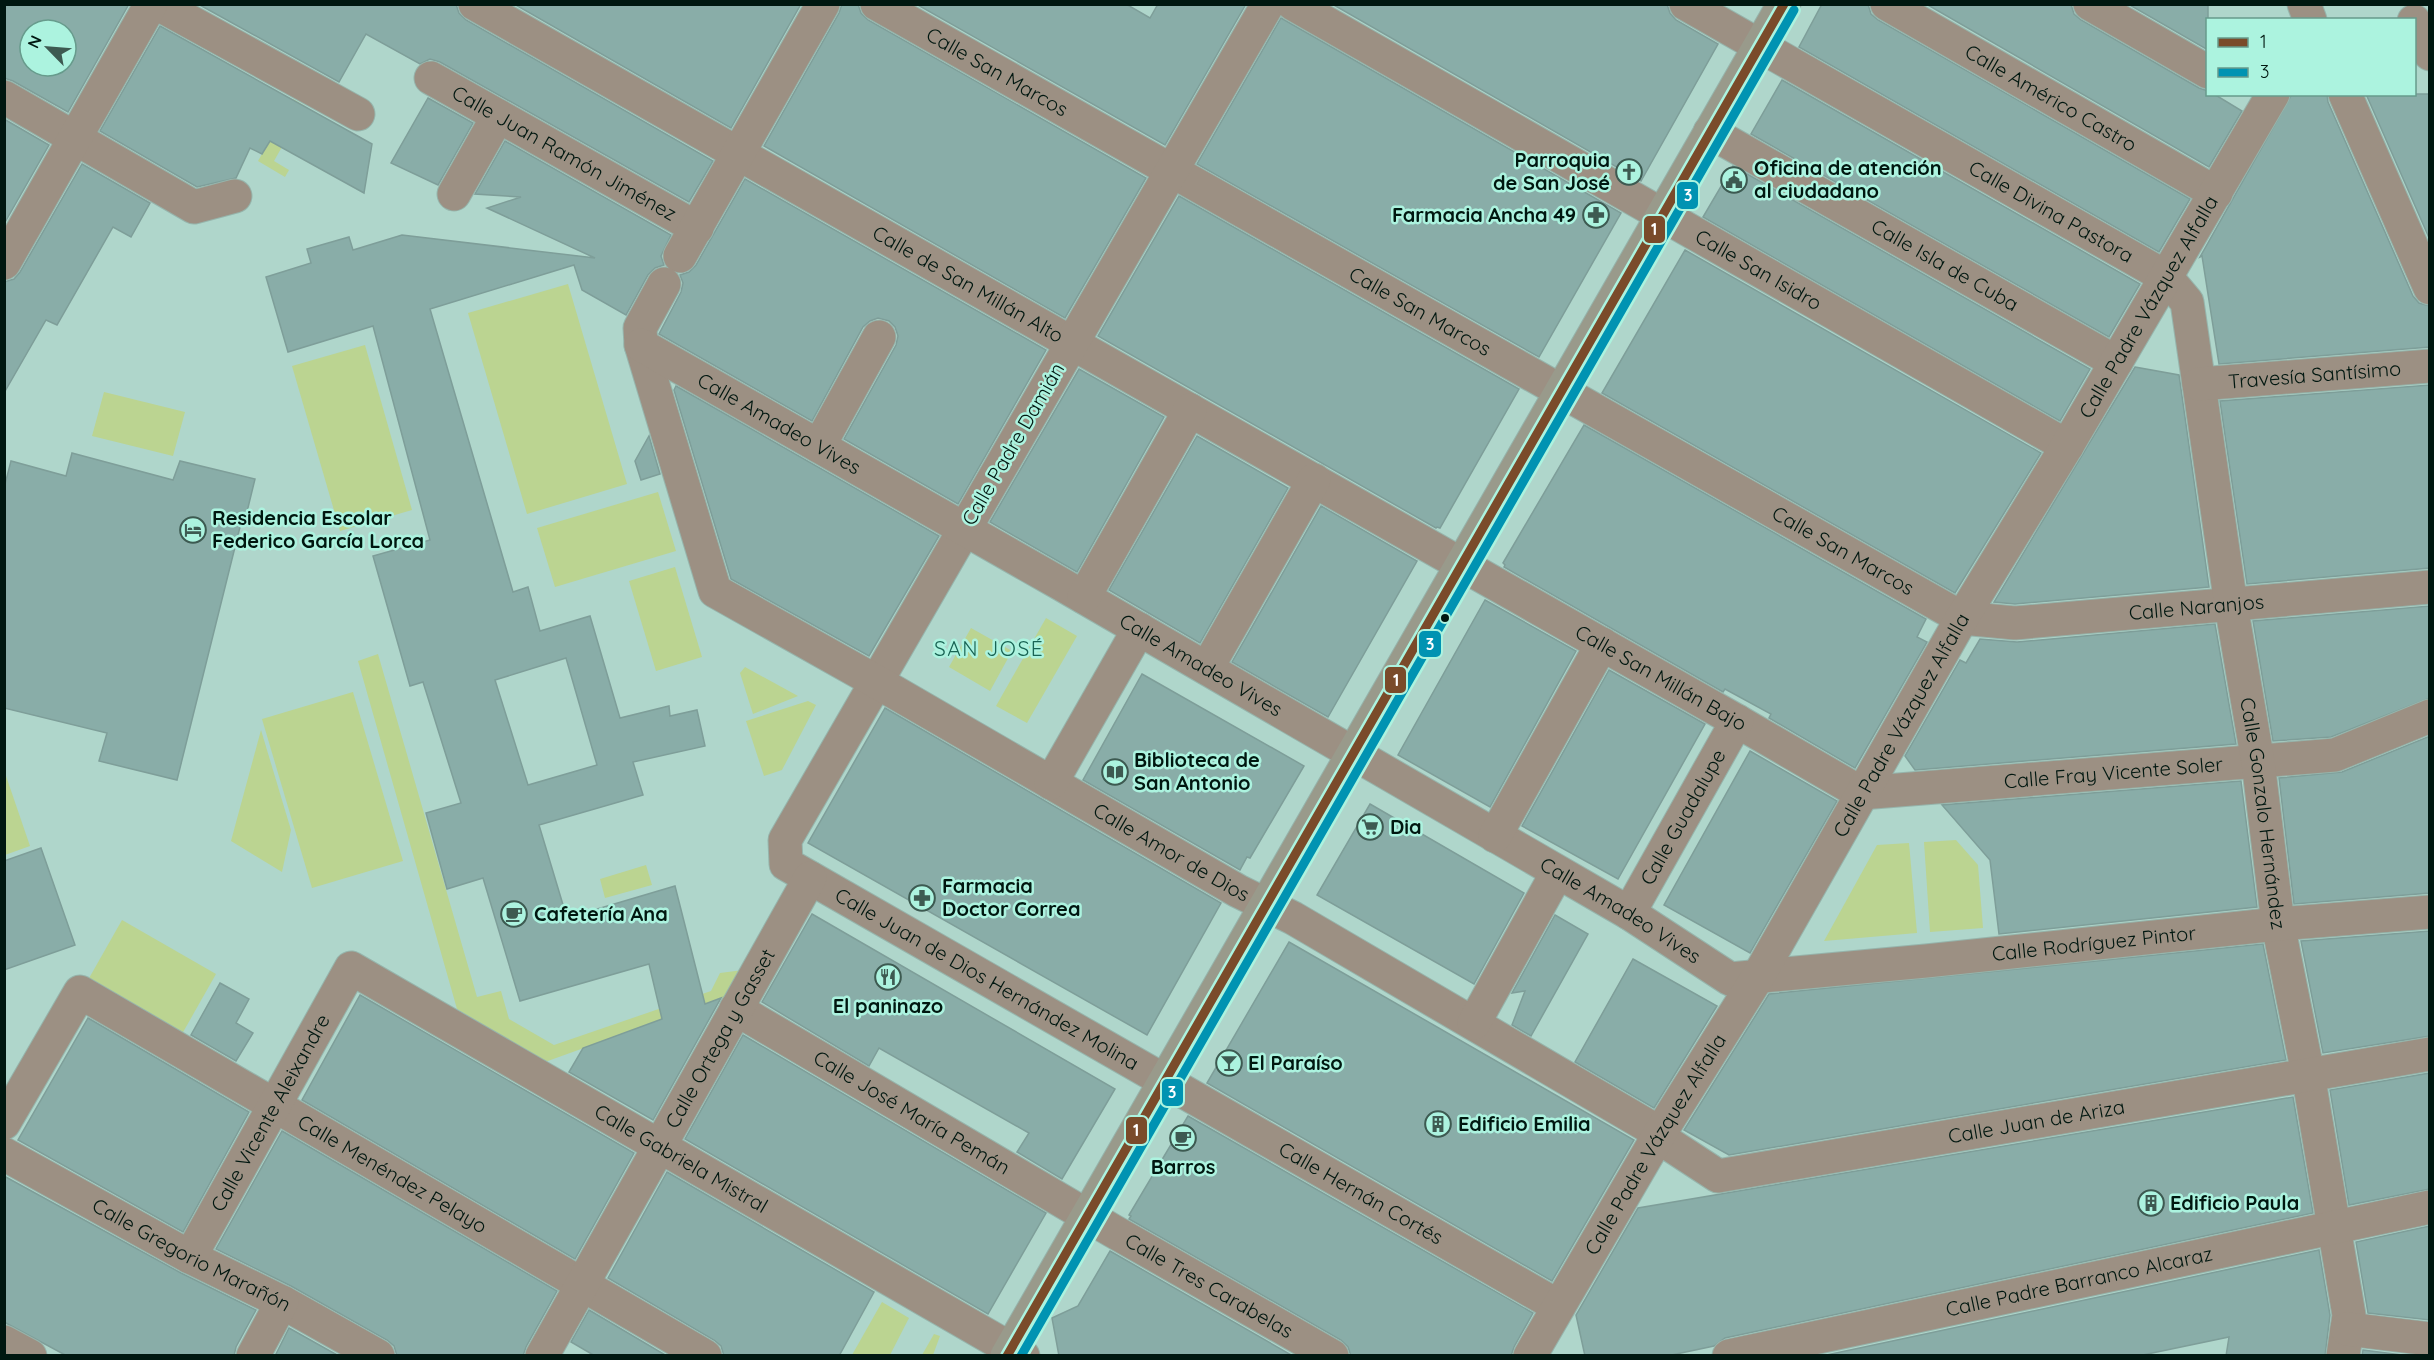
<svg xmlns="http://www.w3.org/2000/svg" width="2434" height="1360" viewBox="0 0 2434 1360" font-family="Quicksand,sans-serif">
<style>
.green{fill:#bbd491}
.building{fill:#89ada8;stroke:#7e9e99;stroke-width:1.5;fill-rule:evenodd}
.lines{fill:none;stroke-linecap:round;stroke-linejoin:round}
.street-casing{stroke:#96b4ab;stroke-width:35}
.secondary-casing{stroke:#96b4ab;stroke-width:35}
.street{stroke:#9c9083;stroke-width:33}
.secondary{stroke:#999a8b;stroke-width:33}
.bus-1-casing{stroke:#acf3df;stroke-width:14}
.bus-2-casing{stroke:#acf3df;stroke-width:14}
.bus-1{stroke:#7a4b2a;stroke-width:9}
.bus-2{stroke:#0093b2;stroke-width:9}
.bus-dot{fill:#001710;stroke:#acf3df;stroke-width:2}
.labels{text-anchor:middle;stroke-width:5;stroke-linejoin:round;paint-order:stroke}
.street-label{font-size:20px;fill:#001710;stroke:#acf3df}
.poi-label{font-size:20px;font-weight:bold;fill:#001710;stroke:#acf3df;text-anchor:start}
.neighbourhood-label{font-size:21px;letter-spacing:1.5px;fill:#186353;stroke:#acf3df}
.line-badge{stroke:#acf3df;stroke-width:2}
.badge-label{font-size:16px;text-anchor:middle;font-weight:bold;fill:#fff}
</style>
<rect width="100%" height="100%" fill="#afd6cb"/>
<g class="green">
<polygon points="293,99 305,106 274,161 289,170 285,177 258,161"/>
<polygon points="568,284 627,484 527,514 468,313"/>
<polygon points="365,345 412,510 340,531 292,366"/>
<polygon points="104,392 185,412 173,456 92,436"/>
<polygon points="658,492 676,551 555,587 537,528"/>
<polygon points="675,567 702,657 656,671 629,581"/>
<polygon points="1046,618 1077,636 1027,723 996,706"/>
<polygon points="971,628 1012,651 990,691 949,667"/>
<polygon points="378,654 477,997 501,991 509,1019 554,1045 711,991 720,973 743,970 731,995 545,1062 457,1009 358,661"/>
<polygon points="745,667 798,696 753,714 740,673"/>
<polygon points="353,692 403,861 312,888 262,719"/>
<polygon points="808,701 816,705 782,770 764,776 746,721"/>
<polygon points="261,730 291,830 282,872 231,841"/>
<polygon points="5,773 30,846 5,855 4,855"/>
<polygon points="1956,840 1978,865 1983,928 1930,932 1924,842"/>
<polygon points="1909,843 1917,933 1824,941 1877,845"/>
<polygon points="646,865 652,885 605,898 600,879"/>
<polygon points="122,920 216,974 182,1034 88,980"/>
<polygon points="882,1302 909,1318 890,1355 852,1355"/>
<polygon points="934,1334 940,1336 933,1355 922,1355"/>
</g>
<g class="building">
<path d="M 4,4 L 129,4 L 68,112 L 13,81 L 4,78 ZM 30,30 L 66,30 L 66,66 L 30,66 Z"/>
<polygon points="198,4 456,4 459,13 466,20 713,161 689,202 440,62 430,59 420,64 366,34 339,82"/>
<polygon points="514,4 801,4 731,128"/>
<polygon points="842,4 858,4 861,13 868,20 1146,178 1065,318 764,146 839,13"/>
<polygon points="916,4 1126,4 1150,18 1158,4 1246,4 1165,145"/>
<polygon points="1332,4 1667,4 1670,13 1676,20 1718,44 1641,181"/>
<polygon points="1822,4 1868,4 1871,14 1878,20 2190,199 2159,252 1799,47"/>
<polygon points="1926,4 2071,4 2074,14 2081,20 2199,88 2208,91 2208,94 2214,94 2242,111 2209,167"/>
<polygon points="2128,4 2208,4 2208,50"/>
<polygon points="1281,18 1621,213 1539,357 1197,164"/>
<polygon points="160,26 372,144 364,193 270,141 262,154 250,148 236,178 197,187 100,131"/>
<polygon points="1782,80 2140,284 2109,337 1751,134"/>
<polygon points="2292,94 2327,94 2328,102 2413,296 2419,303 2430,306 2430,347 2219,364 2202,256 2200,257"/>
<polygon points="2366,94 2430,94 2430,240"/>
<polygon points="428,98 473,123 438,185 391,163"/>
<polygon points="4,119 49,145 4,224"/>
<path d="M 505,141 L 671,235 L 661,256 L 664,265 L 655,268 L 648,275 L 626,315 L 582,290 L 574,265 L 430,309 L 513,592 L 528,587 L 540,631 L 590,616 L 620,718 L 669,706 L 670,716 L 697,710 L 705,746 L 633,762 L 643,795 L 539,825 L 567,918 L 675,886 L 705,1004 L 721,998 L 653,1120 L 569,1072 L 583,1048 L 662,1019 L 649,964 L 520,1001 L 483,878 L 447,889 L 426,813 L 461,803 L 423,682 L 410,686 L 373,556 L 430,540 L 373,326 L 288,352 L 266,277 L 311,263 L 307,249 L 349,237 L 353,250 L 402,235 L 595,258 L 487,208 L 521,197 L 475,194 ZM 566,658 L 597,765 L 528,785 L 495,680 Z"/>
<polygon points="82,164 150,203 131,237 113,227 57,325 46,320 4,393 4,282 14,279 20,272"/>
<polygon points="1733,166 2090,369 2060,421 1703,217"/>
<polygon points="745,179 1046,350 958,504 844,439 896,345 898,336 895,327 889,321 878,318 870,321 863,327 812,421 659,334 681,292 683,283 680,275 689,272 696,265"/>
<polygon points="1179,196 1519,389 1440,528 1437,527 1436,528 1098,336"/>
<polygon points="1685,250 2041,453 1955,593 1602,393"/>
<polygon points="2135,367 2179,375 2209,587 2015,604 1994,602"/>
<polygon points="1079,369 1164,417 1077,572 990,522"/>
<polygon points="2430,385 2430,568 2247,584 2220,401"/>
<polygon points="676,386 939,536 869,656 731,579 674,390"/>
<polygon points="1584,425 1926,619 1917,637 1927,642 1855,768 1769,718 1771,714 1725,689 1723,692 1504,567 1505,565 1503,563"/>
<polygon points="649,436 660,474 641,480 635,461"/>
<polygon points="1197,436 1288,488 1200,643 1109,590"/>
<polygon points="72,453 173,480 180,461 255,479 244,524 241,523 177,780 99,761 107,733 4,708 4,488 11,461 66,476"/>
<polygon points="1321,506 1417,561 1328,717 1232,662"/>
<polygon points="1485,600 1576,651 1490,807 1398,755"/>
<polygon points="2430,606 2430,698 2331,737 2273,741 2253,621"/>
<polygon points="2215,624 2236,744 1915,770 1905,756 1960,660 1966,663 1980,639 2017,642"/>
<polygon points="1609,670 1705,724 1618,879 1522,826"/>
<polygon points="1142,674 1304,766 1250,858 1247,857 1240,870 1083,780"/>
<polygon points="885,708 1221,903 1147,1035 808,843"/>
<polygon points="2430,736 2430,893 2294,904 2279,778 2342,772"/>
<polygon points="1750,751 1837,801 1750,953 1664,905"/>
<polygon points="2241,781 2257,907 1999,934 1990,860 1942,805"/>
<polygon points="1370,804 1524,893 1474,984 1317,895"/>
<polygon points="41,848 75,945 4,970 4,861"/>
<polygon points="812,914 1115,1089 1062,1179 1017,1152 1029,1133 879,1048 869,1066 762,1002"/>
<polygon points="1555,915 1588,934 1531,1036 1512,1025 1525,991 1512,993"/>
<polygon points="2430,931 2430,1036 2323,1053 2301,941"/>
<polygon points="1289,942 1634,1140 1552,1281 1207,1083"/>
<polygon points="2263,944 2286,1060 1729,1155 1684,1130 1769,994"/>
<polygon points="1633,959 1717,1006 1654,1108 1575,1062"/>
<polygon points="220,983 249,999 236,1023 253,1033 236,1061 191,1035"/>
<polygon points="360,995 634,1153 575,1259 302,1100"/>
<polygon points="88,1018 249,1112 183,1232 18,1140"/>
<polygon points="743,1035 1046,1213 988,1314 685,1139"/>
<polygon points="2430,1073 2430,1189 2349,1205 2330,1090"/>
<polygon points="2293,1097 2313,1213 1725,1338 1714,1346 1667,1356 1585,1356 1576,1315 1638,1208"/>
<polygon points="1188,1116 1533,1313 1514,1347 1511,1356 1351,1356 1348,1347 1341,1340 1129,1219 1131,1216 1129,1215"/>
<polygon points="282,1131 557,1291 526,1347 523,1356 397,1356 394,1346 387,1340 291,1286 216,1249"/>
<polygon points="667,1172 874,1292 839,1356 724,1356 721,1346 714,1340 608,1278"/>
<polygon points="4,1176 181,1273 256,1310 236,1347 234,1356 67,1356 4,1322"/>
<polygon points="2430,1226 2430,1320 2368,1313 2356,1242"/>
<polygon points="2319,1250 2330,1315 2325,1356 2226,1356 2229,1337 2138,1356 1822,1356"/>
<polygon points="1110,1251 1293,1356 1059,1356 1052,1318 1078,1306"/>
<polygon points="589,1310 667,1356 595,1356 571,1342"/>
<polygon points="289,1328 339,1356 275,1356"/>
<polygon points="2363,1350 2410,1356 2362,1356"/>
</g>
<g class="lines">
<g class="street-casing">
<g id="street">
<polyline points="158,4 358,114"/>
<path id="s1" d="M 475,4 L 1737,721 L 1861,793 L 2335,755 L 2430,716"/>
<path id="s2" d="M 877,4 L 1962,618 L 2015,623 L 2430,587"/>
<path id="s3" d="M 1268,4 L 785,840 L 786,864 L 1558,1306"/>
<path id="s4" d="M 1293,4 L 2067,446"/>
<path id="s5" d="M 1686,4 L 2166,277 L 2187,302 L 2231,605 L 2258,762 L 2278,924 L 2308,1074 L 2349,1315 L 2343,1356"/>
<path id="s6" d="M 1887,4 L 2216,193"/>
<polyline points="2090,4 2208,72"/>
<polyline points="2304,4 2310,20"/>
<polyline points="2414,21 2430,54"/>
<path id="s7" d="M 431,78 L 697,228"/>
<polyline points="2345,94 2430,288"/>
<polyline points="4,97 194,207 235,196"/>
<path id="s8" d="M 1710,132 L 2116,362"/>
<polyline points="454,194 498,116"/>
<polyline points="680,256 823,4"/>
<polyline points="4,263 151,4"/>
<path id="s9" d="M 664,284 L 640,328 L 641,345 L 715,591 L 877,682 L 1238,891 L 1293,918 L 1660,1133 L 1663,1140 L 1718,1176 L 2430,1054"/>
<path id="s10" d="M 641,345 L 1061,584 L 1629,913 L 1730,979 L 1926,961 L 2278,924 L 2430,912"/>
<path id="s11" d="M 2199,384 L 2430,366"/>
<polyline points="819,446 879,337"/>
<polyline points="1084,597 1190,410"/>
<polyline points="1207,668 1314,480"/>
<polyline points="1051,783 1139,629"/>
<polyline points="1495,836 1602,644"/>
<path id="s12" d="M 1629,913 L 1737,721"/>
<path id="s13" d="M 736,1009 L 1113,1231 L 1332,1356"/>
<polyline points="1474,1023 1557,873"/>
<path id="s14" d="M 4,1123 L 80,992 L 705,1356"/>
<path id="s15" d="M 4,1154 L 190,1257 L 282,1302 L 378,1356"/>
<path id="s16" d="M 190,1257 L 351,968 L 1023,1356"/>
<polyline points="2347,1329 2430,1339"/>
<polyline points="4,1342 30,1356"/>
<polyline points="253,1356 282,1302"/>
<path id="s17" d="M 542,1356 L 810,878"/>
<path id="s18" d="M 1530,1356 L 1660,1133 L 1759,975 L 1962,618 L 2067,446 L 2273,94"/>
<path id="s19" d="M 1729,1356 L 2430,1207"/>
</g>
</g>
<g class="secondary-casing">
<polyline id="secondary" points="1007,1356 1784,4"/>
</g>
<use href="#street" class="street"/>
<use href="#secondary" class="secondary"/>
<g class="bus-1-casing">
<polyline id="bus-1" points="1007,1356 1784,4"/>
</g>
<g class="bus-2-casing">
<polyline id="bus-2" points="1021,1356 1794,10"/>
</g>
<use href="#bus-1" class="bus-1"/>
<use href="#bus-2" class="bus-2"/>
</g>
<defs>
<g id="church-ring" transform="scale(1.35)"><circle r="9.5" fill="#acf3df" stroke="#3d5a51" stroke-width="1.5"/><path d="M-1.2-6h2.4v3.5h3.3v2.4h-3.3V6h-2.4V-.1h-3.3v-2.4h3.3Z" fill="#3d5a51"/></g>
<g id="civic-ring" transform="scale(1.35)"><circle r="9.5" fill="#acf3df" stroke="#3d5a51" stroke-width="1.5"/><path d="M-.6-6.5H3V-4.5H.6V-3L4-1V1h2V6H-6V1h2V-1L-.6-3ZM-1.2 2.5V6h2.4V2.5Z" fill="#3d5a51"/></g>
<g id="pharmacy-ring" transform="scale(1.35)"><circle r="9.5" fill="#acf3df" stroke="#3d5a51" stroke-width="1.5"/><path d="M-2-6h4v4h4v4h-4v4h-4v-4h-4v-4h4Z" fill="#3d5a51"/></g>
<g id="hotel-ring" transform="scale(1.35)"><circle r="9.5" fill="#acf3df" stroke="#3d5a51" stroke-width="1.5"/><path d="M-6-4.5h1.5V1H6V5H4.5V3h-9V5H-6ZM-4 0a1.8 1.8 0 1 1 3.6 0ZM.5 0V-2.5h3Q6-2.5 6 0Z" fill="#3d5a51"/></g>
<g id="library-ring" transform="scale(1.35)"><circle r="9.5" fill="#acf3df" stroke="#3d5a51" stroke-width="1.5"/><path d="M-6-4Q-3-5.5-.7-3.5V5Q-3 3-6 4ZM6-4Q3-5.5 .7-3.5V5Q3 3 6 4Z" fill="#3d5a51"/></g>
<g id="supermarket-ring" transform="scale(1.35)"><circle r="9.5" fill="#acf3df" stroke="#3d5a51" stroke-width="1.5"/><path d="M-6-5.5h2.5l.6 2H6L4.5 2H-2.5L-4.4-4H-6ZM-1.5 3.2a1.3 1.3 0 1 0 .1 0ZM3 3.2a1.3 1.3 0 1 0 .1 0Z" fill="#3d5a51"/></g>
<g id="cafe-ring" transform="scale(1.35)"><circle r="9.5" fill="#acf3df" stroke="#3d5a51" stroke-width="1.5"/><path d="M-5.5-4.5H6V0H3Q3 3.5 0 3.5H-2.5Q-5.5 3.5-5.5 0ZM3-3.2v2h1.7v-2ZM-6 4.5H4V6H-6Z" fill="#3d5a51"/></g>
<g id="restaurant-ring" transform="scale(1.35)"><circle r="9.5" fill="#acf3df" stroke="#3d5a51" stroke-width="1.5"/><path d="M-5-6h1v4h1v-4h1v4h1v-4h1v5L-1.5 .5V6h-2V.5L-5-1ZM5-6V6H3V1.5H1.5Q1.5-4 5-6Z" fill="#3d5a51"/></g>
<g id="bar-ring" transform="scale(1.35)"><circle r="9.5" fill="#acf3df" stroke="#3d5a51" stroke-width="1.5"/><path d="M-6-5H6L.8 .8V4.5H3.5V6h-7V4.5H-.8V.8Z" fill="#3d5a51"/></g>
<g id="building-ring" transform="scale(1.35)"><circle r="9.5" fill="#acf3df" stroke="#3d5a51" stroke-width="1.5"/><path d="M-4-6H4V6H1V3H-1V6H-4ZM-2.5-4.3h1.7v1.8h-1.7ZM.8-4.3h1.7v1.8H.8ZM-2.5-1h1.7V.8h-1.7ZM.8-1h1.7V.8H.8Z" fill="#3d5a51"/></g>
</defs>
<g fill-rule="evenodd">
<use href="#church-ring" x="1629" y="172"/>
<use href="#civic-ring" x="1734" y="180"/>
<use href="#pharmacy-ring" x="1596" y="215"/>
<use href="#hotel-ring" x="193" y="530"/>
<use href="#library-ring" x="1115" y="772"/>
<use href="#supermarket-ring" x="1370" y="827"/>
<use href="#pharmacy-ring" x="922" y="898"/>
<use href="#cafe-ring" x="514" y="914"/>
<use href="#restaurant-ring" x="888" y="977"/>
<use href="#bar-ring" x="1229" y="1063"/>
<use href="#building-ring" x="1438" y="1124"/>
<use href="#cafe-ring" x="1183" y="1138"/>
<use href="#building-ring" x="2151" y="1203"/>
</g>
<circle class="bus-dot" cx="1445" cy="618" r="5"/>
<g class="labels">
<g class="street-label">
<text dy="7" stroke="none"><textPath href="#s2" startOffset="138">Calle San Marcos</textPath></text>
<text dy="7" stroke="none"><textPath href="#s6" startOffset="189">Calle Américo Castro</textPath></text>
<text dy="7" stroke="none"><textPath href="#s7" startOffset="153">Calle Juan Ramón Jiménez</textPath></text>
<text dy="7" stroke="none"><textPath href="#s5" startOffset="420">Calle Divina Pastora</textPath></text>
<text dy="7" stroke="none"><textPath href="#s8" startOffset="270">Calle Isla de Cuba</textPath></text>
<text dy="7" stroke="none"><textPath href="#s4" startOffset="536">Calle San Isidro</textPath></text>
<text dy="7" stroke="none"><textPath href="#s1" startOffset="567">Calle de San Millán Alto</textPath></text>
<text dy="7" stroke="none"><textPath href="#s18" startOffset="1218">Calle Padre Vázquez Alfalla</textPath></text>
<text dy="7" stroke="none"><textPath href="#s2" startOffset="624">Calle San Marcos</textPath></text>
<text dy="7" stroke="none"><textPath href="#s11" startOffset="116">Travesía Santísimo</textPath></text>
<text dy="7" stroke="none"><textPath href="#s10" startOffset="159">Calle Amadeo Vives</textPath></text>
<text transform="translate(1013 444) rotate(-60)" y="7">Calle Padre Damián</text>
<text dy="7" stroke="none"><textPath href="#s2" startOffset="1110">Calle San Marcos</textPath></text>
<text dy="7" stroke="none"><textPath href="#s2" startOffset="1482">Calle Naranjos</textPath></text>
<text dy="7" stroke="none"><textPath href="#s10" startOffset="645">Calle Amadeo Vives</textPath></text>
<text dy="7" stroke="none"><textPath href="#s1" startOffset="1364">Calle San Millán Bajo</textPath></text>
<text dy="7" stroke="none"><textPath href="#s18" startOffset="732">Calle Padre Vázquez Alfalla</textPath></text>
<text dy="7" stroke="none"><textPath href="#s1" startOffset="1848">Calle Fray Vicente Soler</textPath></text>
<text dy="7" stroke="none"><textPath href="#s5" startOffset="1102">Calle Gonzalo Hernández</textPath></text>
<text dy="7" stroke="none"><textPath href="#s12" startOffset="110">Calle Guadalupe</textPath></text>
<text dy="7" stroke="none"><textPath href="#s9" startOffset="850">Calle Amor de Dios</textPath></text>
<text dy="7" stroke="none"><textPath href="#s10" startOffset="1131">Calle Amadeo Vives</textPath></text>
<text dy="7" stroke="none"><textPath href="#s10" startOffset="1626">Calle Rodríguez Pintor</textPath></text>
<text dy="7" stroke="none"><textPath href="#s3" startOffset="1221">Calle Juan de Dios Hernández Molina</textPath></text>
<text dy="7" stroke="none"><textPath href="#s17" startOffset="364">Calle Ortega y Gasset</textPath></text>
<text dy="7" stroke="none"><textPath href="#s13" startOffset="204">Calle José María Pemán</textPath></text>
<text dy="7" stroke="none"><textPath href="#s16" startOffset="165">Calle Vicente Aleixandre</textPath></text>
<text dy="7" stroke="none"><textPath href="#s9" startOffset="1810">Calle Juan de Ariza</textPath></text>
<text dy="7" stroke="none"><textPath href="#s18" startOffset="246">Calle Padre Vázquez Alfalla</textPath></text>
<text dy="7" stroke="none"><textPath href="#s16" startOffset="712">Calle Gabriela Mistral</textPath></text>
<text dy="7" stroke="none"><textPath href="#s14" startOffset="513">Calle Menéndez Pelayo</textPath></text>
<text dy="7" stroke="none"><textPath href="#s3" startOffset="1652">Calle Hernán Cortés</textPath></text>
<text dy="7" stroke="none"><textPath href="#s15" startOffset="213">Calle Gregorio Marañón</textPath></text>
<text dy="7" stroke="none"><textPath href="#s19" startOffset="358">Calle Padre Barranco Alcaraz</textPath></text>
<text dy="7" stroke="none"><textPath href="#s13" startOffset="548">Calle Tres Carabelas</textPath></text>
</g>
<g class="poi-label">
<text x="1610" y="167" text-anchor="end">Parroquia<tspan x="1610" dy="23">de San José</tspan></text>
<text x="1754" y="175">Oficina de atención<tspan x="1754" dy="23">al ciudadano</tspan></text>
<text x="1576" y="222" text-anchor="end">Farmacia Ancha 49</text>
<text x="212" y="525">Residencia Escolar<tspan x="212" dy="23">Federico García Lorca</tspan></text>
<text x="1134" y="767">Biblioteca de<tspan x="1134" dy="23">San Antonio</tspan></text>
<text x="1390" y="834">Dia</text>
<text x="942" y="893">Farmacia<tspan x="942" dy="23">Doctor Correa</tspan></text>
<text x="534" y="921">Cafetería Ana</text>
<text x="888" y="1013" text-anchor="middle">El paninazo</text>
<text x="1248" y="1070">El Paraíso</text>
<text x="1458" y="1131">Edificio Emilia</text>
<text x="1183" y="1174" text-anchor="middle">Barros</text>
<text x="2170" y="1210">Edificio Paula</text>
</g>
<g class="neighbourhood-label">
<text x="989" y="656">SAN JOSÉ</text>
</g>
</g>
<g class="line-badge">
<rect x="1676" y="181" width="23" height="29" rx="6" fill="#0093b2"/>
<rect x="1643" y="215" width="23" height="29" rx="6" fill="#7a4b2a"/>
<rect x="1418" y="630" width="24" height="28" rx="6" fill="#0093b2"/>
<rect x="1384" y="666" width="23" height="28" rx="6" fill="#7a4b2a"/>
<rect x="1161" y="1078" width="23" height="29" rx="6" fill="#0093b2"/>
<rect x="1125" y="1116" width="23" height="29" rx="6" fill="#7a4b2a"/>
</g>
<g class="badge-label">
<text x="1688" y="201">3</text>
<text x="1654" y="235">1</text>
<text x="1430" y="650">3</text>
<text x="1396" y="686">1</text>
<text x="1172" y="1098">3</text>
<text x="1136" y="1136">1</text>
</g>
<rect width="2434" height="1360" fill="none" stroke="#001710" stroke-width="12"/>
<rect x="2206" y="18" width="210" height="78" fill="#acf3df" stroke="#679b8c" stroke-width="1.5"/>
<rect x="2218" y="38" width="30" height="9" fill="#7a4b2a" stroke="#679b8c" stroke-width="1.5"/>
<text x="2260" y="48" font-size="18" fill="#001710">1</text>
<rect x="2218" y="68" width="30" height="9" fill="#0093b2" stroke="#679b8c" stroke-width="1.5"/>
<text x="2260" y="78" font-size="18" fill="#001710">3</text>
<g transform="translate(48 48) rotate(295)"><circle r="28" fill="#acf3df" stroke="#679b8c" stroke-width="1.5"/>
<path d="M0-4.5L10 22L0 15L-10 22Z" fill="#3d5a51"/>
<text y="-9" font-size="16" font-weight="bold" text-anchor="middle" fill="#001710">N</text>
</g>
</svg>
